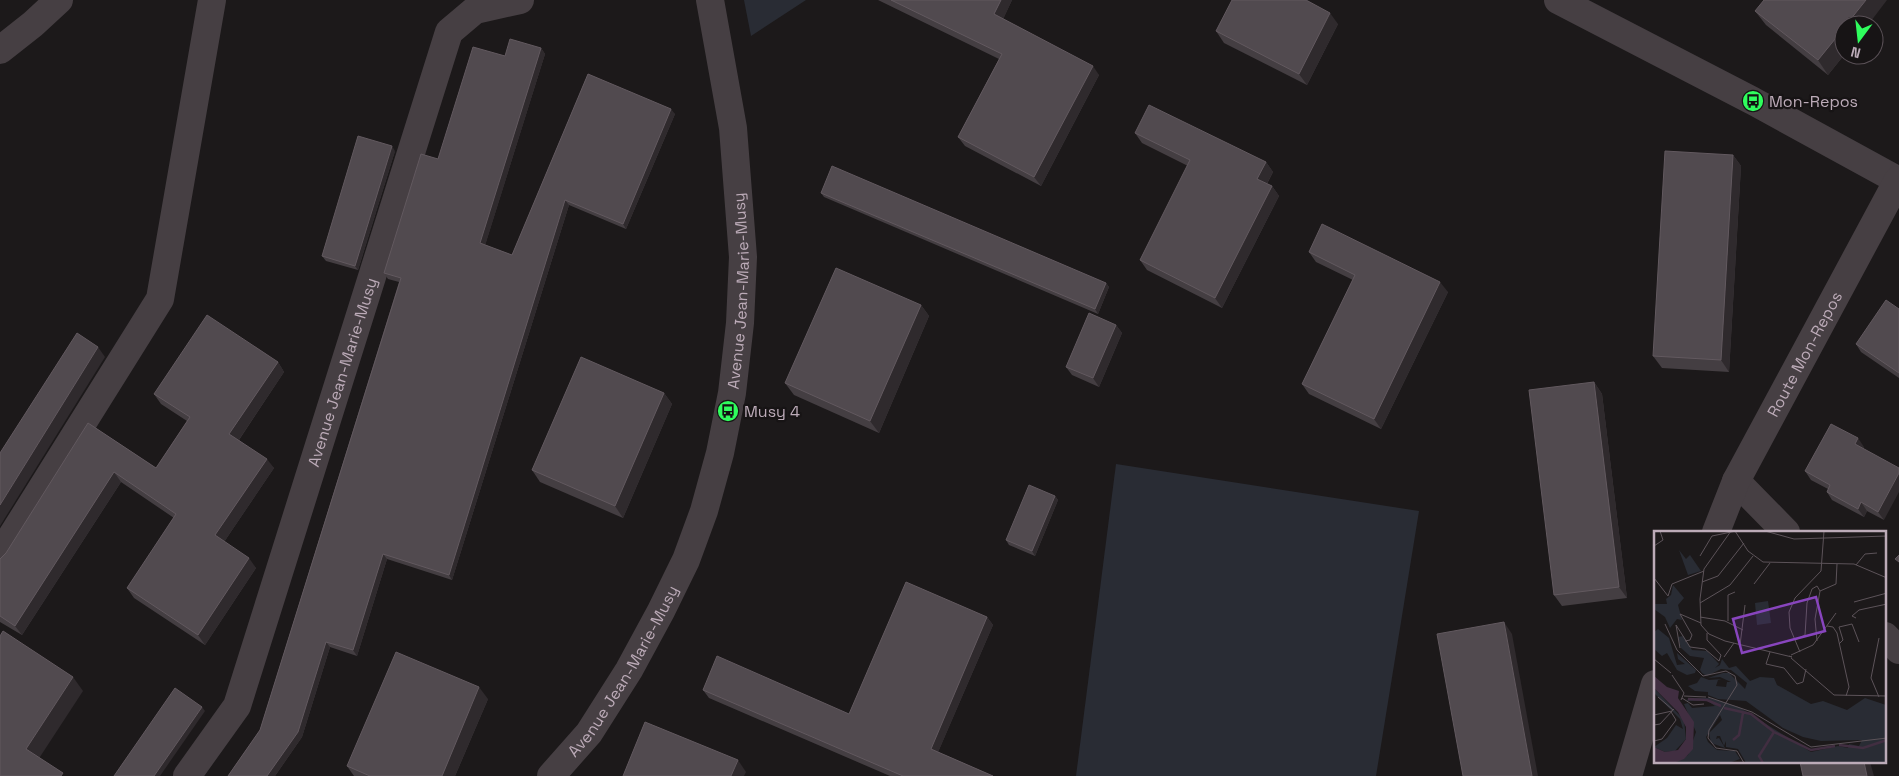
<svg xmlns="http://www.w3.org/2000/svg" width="1899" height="776" viewBox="0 0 1899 776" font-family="'Space Grotesk',sans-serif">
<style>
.green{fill:#292c34}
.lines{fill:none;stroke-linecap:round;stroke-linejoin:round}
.minor{stroke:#463f43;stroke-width:28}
.wall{fill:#443e42}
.shaded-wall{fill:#2f2a2d}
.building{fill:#514a4f;stroke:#62595f}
.labels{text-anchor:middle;stroke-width:4.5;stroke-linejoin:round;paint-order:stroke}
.poi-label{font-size:16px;fill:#bcabb8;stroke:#171415;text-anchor:start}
.street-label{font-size:16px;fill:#bcabb8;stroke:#171415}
.inset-river{fill:none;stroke:#412e41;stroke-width:2.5}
.inset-road{fill:none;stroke:#5c5359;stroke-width:1}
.view{fill:#8845be;fill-opacity:0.15;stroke:#8845be;stroke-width:2.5}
.inset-edge{fill:none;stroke:#bcabb8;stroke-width:2.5}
</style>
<rect width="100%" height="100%" fill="#1c191a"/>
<g class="green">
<polygon points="744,0 806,0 751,36"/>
<polygon points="1116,464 1419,511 1376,776 1076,776"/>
</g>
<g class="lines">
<g class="minor">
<polyline points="1558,0 1753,101 1899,181"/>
<polyline points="0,50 33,24 59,0"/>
<polyline points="1736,481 1786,532"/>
<path id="s1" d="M 1716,532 L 1736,481 L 1898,180"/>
<polyline points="0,555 160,299 212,0"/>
<polyline points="1885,636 1899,650"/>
<path id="s2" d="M 187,776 L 237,706 L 449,32 L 475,10 L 520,0"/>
<path id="s3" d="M 551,776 L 589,733 L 629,670 L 661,611 L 686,560 L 704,511 L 720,453 L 732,393 L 740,323 L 743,257 L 733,128 L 710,0"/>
<polyline points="1628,776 1655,684"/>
</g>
</g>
<g class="wall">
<polygon points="878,0 1012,0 1003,19 1099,75 1041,186 965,146 958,137 999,59"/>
<polygon points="1755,11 1844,25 1844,55 1828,75 1766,25"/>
<polygon points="1338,24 1307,85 1224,43 1216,31"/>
<polygon points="541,48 545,54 485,245 512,255 588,74 675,114 626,229 569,205 452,580 387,559 357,656 330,647 302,737 275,776 228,776 260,730 399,282 388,279 384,273 438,159 505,56"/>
<polygon points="1135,133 1266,162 1273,172 1267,184 1272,186 1279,196 1222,308 1147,270 1140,260 1188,166 1142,143"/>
<polygon points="395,151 358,270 326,261 322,256"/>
<polygon points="1733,155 1741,166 1729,372 1662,368 1653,356"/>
<polygon points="821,193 1106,283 1109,287 1098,314 824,197"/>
<polygon points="1309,252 1448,292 1381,429 1309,394 1302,384 1353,280 1316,262"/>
<polygon points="921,305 929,316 879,433 794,395 785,383"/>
<polygon points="1899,309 1899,378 1861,352 1856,344"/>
<polygon points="1116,325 1122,333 1099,387 1072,375 1066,367"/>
<polygon points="278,362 284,372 239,440 274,468 224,542 256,568 205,645 134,598 127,588 174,518 121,482 22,635 0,622 0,559 6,553 88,423 156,468 187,421 161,404 154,394"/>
<polygon points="1594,382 1602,394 1627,598 1562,606 1554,595"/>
<polygon points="664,393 672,404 623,518 540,482 532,470"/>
<polygon points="1864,447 1863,449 1884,520 1867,511 1864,517 1832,500 1827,492 1828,489 1811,480 1805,471"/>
<polygon points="1055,496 1058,500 1035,556 1009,545 1006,540"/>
<polygon points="987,617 993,625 938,752 993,776 890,776 709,698 703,690 849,714"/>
<polygon points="488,699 455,776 354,776 347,766"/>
</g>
<g class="shaded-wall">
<polygon points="1001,0 1012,0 1001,24 994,14"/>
<polygon points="1866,0 1887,0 1868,25 1846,25"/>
<polygon points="1330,13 1338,24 1307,85 1299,74"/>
<polygon points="1844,28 1844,55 1828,75 1818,60"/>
<polygon points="541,48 545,54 484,249 480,243"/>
<polygon points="1093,66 1099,75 1041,186 1034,177"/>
<polygon points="671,109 675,114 626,229 623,224"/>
<polygon points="392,146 395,151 358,270 355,266"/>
<polygon points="1733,155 1741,166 1729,372 1721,360"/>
<polygon points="1266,162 1273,172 1264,189 1257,179"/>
<polygon points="1272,186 1279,196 1222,308 1215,298"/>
<polygon points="565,200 569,205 452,580 449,575"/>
<polygon points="1440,282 1448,292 1381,429 1374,419"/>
<polygon points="1106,283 1109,287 1098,314 1095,309"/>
<polygon points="921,305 929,316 879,433 870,421"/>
<polygon points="1116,325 1122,333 1099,387 1093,378"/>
<polygon points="98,347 105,357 0,526 0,505"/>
<polygon points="278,362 284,372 236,444 229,434"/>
<polygon points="1594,382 1602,394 1627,598 1619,587"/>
<polygon points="664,393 672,404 623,518 615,506"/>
<polygon points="1858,438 1864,447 1861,452 1855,444"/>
<polygon points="267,459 274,468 222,545 215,535"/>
<polygon points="114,472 121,482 22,635 15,626"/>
<polygon points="1899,473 1899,492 1884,520 1878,512"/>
<polygon points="1055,496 1058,500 1035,556 1032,551"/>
<polygon points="1861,502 1867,511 1864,517 1858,509"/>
<polygon points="383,554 387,559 357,656 353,650"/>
<polygon points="249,558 256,568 205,645 198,635"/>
<polygon points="987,617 993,625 936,757 931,749"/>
<polygon points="1504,622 1512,634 1538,776 1532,776"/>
<polygon points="326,642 330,647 302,737 275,776 267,776"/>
<polygon points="73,677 83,691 36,763 26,749"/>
<polygon points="479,687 488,699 455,776 442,776"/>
<polygon points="202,707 205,711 160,776 154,776"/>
<polygon points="738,760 746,772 744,776 731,776"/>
<polygon points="1864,762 1870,762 1874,776 1867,776"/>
</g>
<g class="building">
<polygon points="891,0 1001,0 994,14 1093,66 1034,177 958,137 1002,54"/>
<polygon points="1232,0 1306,0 1330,13 1299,74 1216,31"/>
<polygon points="1764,0 1866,0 1846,25 1844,25 1844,28 1818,60 1755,11"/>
<polygon points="510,39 541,48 480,243 512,255 588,74 671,109 623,224 565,200 449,575 383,554 353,650 326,642 298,732 267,776 228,776 260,730 401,278 384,273 421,154 438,159 473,47 505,56"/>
<polygon points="1149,105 1266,162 1257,179 1272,186 1215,298 1140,260 1190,160 1135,133"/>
<polygon points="358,136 392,146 355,266 322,256"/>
<polygon points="1665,151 1733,155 1721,360 1653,356"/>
<polygon points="832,166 1106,283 1095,309 821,193"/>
<polygon points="1322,224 1440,282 1374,419 1302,384 1355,275 1309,252"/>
<polygon points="836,268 921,305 870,421 785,383"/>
<polygon points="1886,300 1899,309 1899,373 1856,344"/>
<polygon points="1089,313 1116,325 1093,378 1066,367"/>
<polygon points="207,315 278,362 229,434 267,459 215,535 249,558 198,635 127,588 176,514 114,472 15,626 0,616 0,559 6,553 88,423 156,468 190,417 154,394"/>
<polygon points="77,333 98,347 0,505 0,453"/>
<polygon points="581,357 664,393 615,506 532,470"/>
<polygon points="1594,382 1619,587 1554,595 1529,390"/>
<polygon points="1831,424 1858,438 1855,444 1899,468 1899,473 1878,512 1861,502 1858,509 1827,492 1830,485 1805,471"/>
<polygon points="1029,485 1055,496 1032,551 1006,540"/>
<polygon points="1899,555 1899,562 1895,559"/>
<polygon points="906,582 987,617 931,749 993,776 903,776 703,690 717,656 849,714"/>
<polygon points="1504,622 1532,776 1463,776 1437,634"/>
<polygon points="3,631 73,677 26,749 63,773 61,776 0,776 0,636"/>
<polygon points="396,652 479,687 442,776 370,776 347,766"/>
<polygon points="175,688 202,707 154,776 114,776"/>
<polygon points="645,722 738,760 731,776 623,776"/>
<polygon points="1800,762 1864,762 1867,776 1803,776"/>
</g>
<defs>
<g id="bus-disc" transform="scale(1.125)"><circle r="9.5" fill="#2ffd5d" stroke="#171415"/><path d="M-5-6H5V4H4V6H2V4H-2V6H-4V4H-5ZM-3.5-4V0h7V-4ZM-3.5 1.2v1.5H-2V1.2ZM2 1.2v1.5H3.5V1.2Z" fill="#111"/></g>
</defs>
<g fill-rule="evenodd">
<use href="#bus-disc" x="1753" y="101"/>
<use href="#bus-disc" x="728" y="411"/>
</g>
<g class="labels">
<g class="poi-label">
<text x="1769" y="107">Mon-Repos</text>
<text x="744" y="417">Musy 4</text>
</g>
<g class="street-label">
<text dy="6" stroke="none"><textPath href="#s3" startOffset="532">Avenue Jean-Marie-Musy</textPath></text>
<text dy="6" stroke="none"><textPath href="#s1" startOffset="199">Route Mon-Repos</textPath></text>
<text dy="6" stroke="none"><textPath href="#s2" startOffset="436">Avenue Jean-Marie-Musy</textPath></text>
<text dy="6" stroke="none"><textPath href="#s3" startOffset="128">Avenue Jean-Marie-Musy</textPath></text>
</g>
</g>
<g transform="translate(1654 531)">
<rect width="232" height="232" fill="#1c191a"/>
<path d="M 25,19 L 32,28 L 36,24 L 47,40 L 34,44 ZM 19,54 L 30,67 L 24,74 L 28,89 L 23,88 L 16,97 L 11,86 L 0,78 L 0,73 L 13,73 L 12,68 L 17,64 ZM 114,70 L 117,92 L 103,94 L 101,72 ZM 4,98 L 15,107 L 23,134 L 31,133 L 24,128 L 23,122 L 42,139 L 41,142 L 33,144 L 23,139 L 13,122 L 8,125 L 0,118 L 0,101 ZM 29,105 L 38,119 L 53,120 L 65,133 L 61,137 L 66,134 L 68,128 L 75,137 L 82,135 L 96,150 L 106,146 L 120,147 L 123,154 L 157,173 L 169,170 L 193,179 L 211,167 L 232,174 L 232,232 L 92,232 L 84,218 L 72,216 L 72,210 L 70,215 L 66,205 L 63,205 L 62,208 L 65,207 L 71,217 L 57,212 L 55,202 L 68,189 L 66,184 L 52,206 L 54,211 L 63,219 L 81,220 L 86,228 L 75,232 L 20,232 L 34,224 L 42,201 L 30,173 L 34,172 L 38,177 L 61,175 L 54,170 L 33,170 L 34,167 L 56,167 L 85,176 L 157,221 L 184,215 L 194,217 L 195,213 L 205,215 L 208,209 L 167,210 L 149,206 L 129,197 L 92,170 L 64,168 L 54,164 L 54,161 L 41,160 L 34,155 L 43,152 L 47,146 L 55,149 L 68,148 L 64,149 L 62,155 L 72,156 L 73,151 L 77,151 L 66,146 L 54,147 L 69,142 L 75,142 L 91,158 L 93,152 L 77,139 L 67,138 L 53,145 L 48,142 L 46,139 L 50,127 L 36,125 L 27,117 L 24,106 ZM 0,157 L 30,189 L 32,208 L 21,220 L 11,221 L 0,216 L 13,207 L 22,194 L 29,198 L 26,188 L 1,163 Z" fill="#292c34"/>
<path d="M 0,145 L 13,156 L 25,160 L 24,167 L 40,191 L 39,218 L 30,228 L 20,232 L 0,232 L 0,216 L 11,221 L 24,219 L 32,208 L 32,196 L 24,181 L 0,157 Z" fill="#412e41"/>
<path class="inset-river" d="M 34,168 L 53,169 L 67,175M 70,177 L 97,183 L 120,201 L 157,219 L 181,215M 79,209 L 85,204 L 89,182M 185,214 L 209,217 L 233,209M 109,232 L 105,225 L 120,201"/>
<path class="inset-road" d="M 77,0 L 50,38 L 46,68 L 47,94 L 55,103 L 71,110 L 138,126 L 135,125M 81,0 L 94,20 L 109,31 L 200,33 L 233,47M 111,0 L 140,8 L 233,5M 0,15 L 9,9 L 6,0M 46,25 L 58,5 L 82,0M 202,34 L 211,23 L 223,22M 0,47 L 14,65 L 18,53 L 50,40M 48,51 L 64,45 L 90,12M 100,53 L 116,32M 200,71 L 233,62M 46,72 L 76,54 L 99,25M 46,86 L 71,90 L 89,99M 202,87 L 198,85 L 205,79 L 233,73M 74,90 L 74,64 L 81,61M 11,93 L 23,119 L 49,145 L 72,140 L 81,145 L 83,154 L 55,199 L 54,207 L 62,217 L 83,220 L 90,232M 173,95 L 179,96 L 183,102 L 195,156 L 192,165M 141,109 L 151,104 L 153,72 L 158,58 L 163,55 L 166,60M 31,110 L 36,109 L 38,104 L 26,83 L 47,92M 163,110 L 161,88 L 166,60 L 182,53 L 183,33M 185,113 L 189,109 L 185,96 L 198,93 L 205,111M 86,114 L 91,74M 26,117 L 22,94 L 36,116 L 51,118 L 65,130 L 67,124 L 53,109 L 53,102M 116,121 L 112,133 L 130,137 L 143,153 L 149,151 L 152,138M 146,121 L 136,97 L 135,81 L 141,67 L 167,40 L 170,0M 137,124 L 159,114 L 182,82M 70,126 L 80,112M 137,127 L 180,164 L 233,165M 0,128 L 17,142M 18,144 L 30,162 L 27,169M 30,165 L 52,166M 4,166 L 19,179M 54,166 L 98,181 L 157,216 L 233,207M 225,166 L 217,147 L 225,107M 28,167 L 39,174 L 50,173M 0,184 L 18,180M 0,194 L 6,193 L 20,178M 0,210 L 8,208 L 22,189 L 17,181"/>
<path class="view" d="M 162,66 L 171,100 L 88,122 L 79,88 Z"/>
<rect width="232" height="232" class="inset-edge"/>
</g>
<g transform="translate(1859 40) rotate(195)"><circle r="24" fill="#171415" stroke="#595056"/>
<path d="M0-4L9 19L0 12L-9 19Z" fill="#2ffd5d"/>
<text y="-8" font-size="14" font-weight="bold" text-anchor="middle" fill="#bcabb8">N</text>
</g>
</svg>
